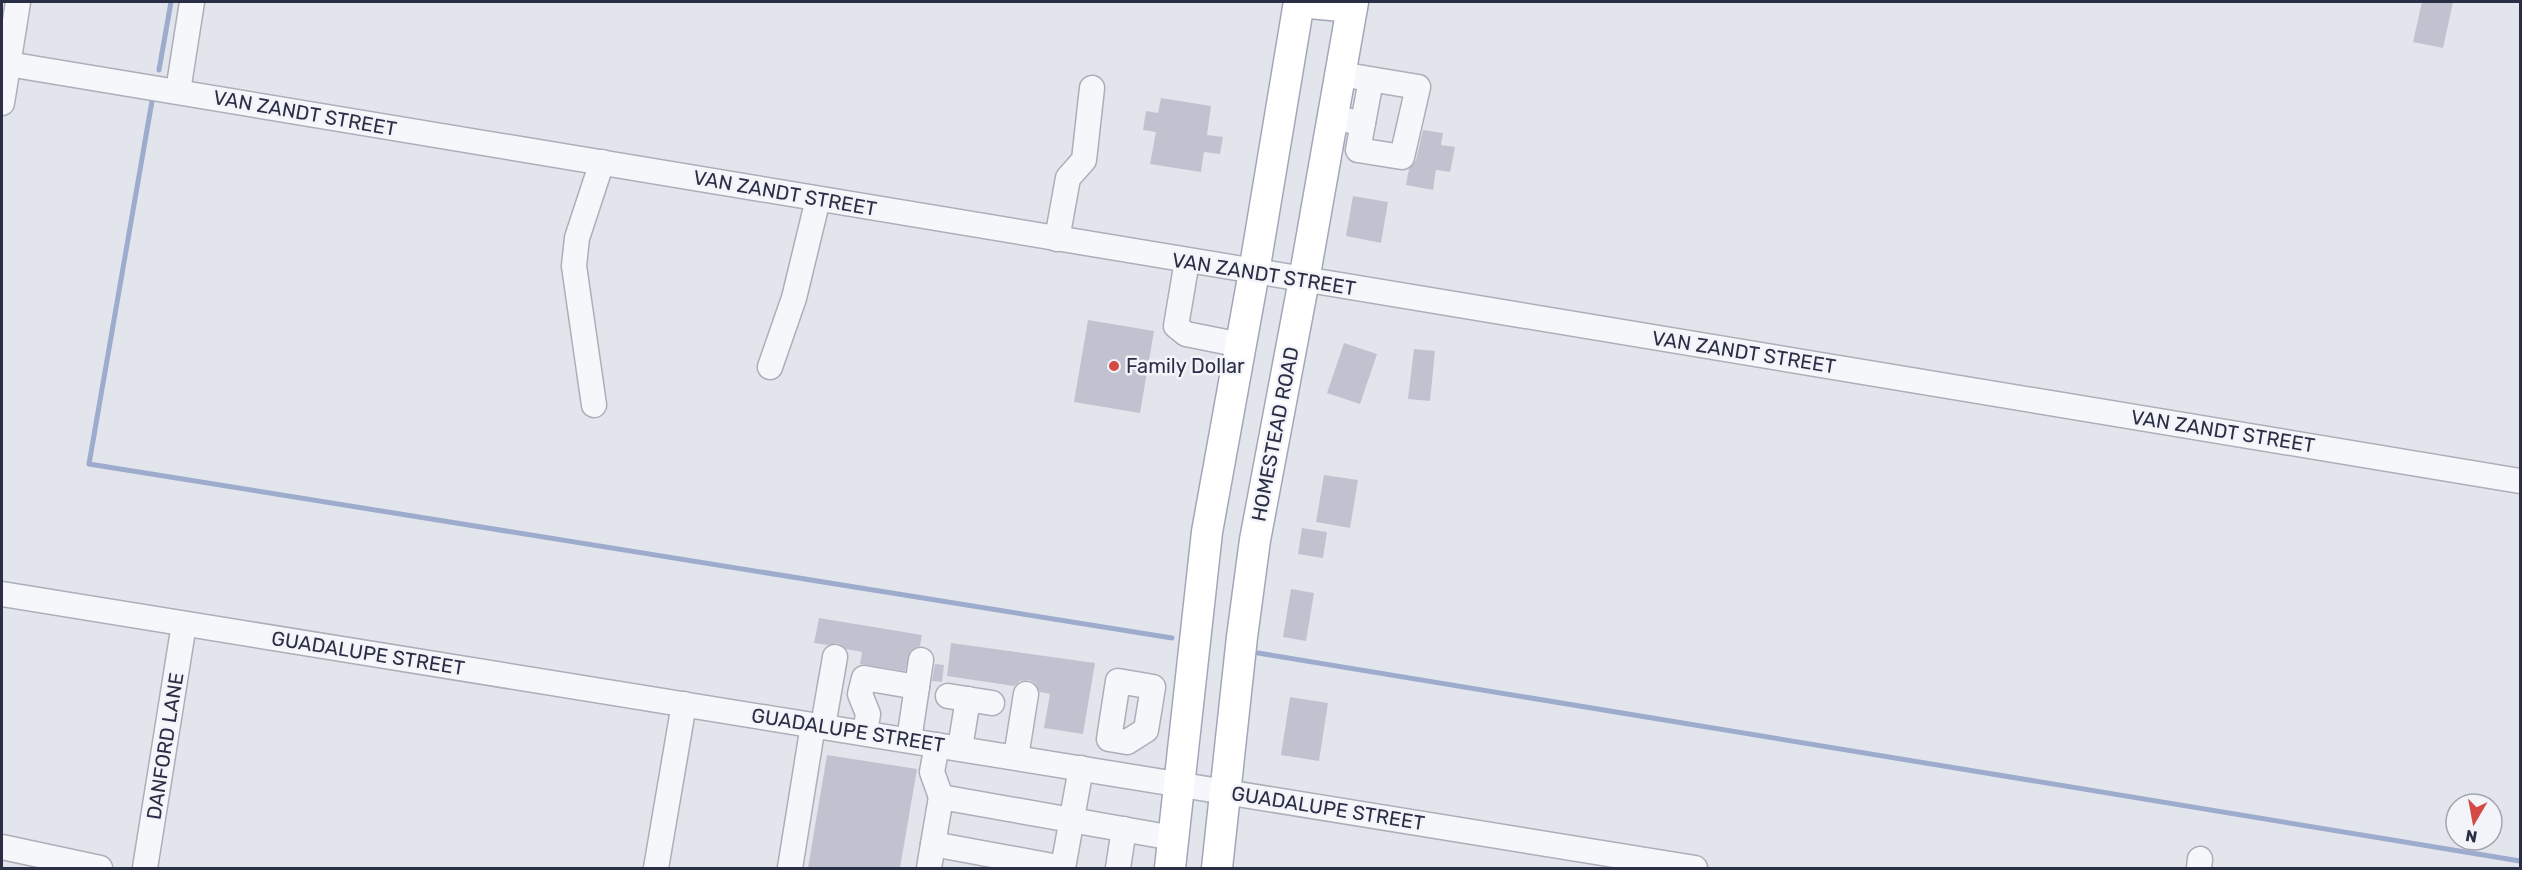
<svg xmlns="http://www.w3.org/2000/svg" width="2522" height="870" viewBox="0 0 2522 870" font-family="Rubik,sans-serif">
<style>
.lines{fill:none;stroke-linecap:round;stroke-linejoin:round}
.stream{stroke:#9dabcd;stroke-width:5}
.building{fill:#c0c3cf}
.minor-casing{stroke:#acaeba;stroke-width:27}
.major-casing{stroke:#a2a6b8;stroke-width:33}
.minor{stroke:#f6f7fa;stroke-width:24}
.major{stroke:#fff;stroke-width:30}
.poi-dot{fill:#d44b45;stroke:#f3f4f9;stroke-width:2}
.labels{text-anchor:middle;stroke-width:5;stroke-linejoin:round;paint-order:stroke}
.street-label{font-size:20px;fill:#2a2f45;stroke:#f3f4f9}
.poi-label{font-size:20px;fill:#2a2f45;stroke:#f3f4f9;text-anchor:start}
</style>
<rect width="100%" height="100%" fill="#e3e5ec"/>
<g class="lines">
<g class="stream">
<polyline points="159,70 171,2"/>
<polyline points="152,101 89,464 1172,638"/>
<polyline points="1258,653 2520,861"/>
</g>
</g>
<g class="building">
<polygon points="2422,2 2453,2 2443,48 2413,42"/>
<polygon points="1161,98 1211,106 1207,135 1223,137 1220,154 1204,152 1201,172 1150,164 1156,132 1143,130 1146,111 1158,113"/>
<polygon points="1423,130 1443,133 1441,145 1455,147 1450,172 1436,170 1433,190 1406,185 1409,169 1416,160"/>
<polygon points="1353,196 1388,202 1381,243 1346,236"/>
<polygon points="1088,320 1154,331 1140,413 1074,402"/>
<polygon points="1344,343 1377,354 1360,404 1327,393"/>
<polygon points="1414,349 1435,351 1430,401 1408,399"/>
<polygon points="1324,475 1358,480 1350,528 1316,522"/>
<polygon points="1302,528 1327,532 1323,558 1298,554"/>
<polygon points="1291,589 1314,593 1306,641 1283,637"/>
<polygon points="819,618 922,635 920,646 910,652 905,671 860,664 862,652 846,649 838,643 828,645 814,643"/>
<polygon points="951,643 1095,663 1083,734 1044,728 1050,694 1040,692 1035,683 1029,680 1020,681 1014,686 947,676"/>
<polygon points="935,664 944,665 942,682 932,681"/>
<polygon points="1290,697 1328,703 1319,761 1281,755"/>
<polygon points="827,755 917,769 900,868 808,868"/>
</g>
<g class="lines">
<g class="minor-casing">
<g id="minor">
<polyline points="8,64 2520,481"/>
<polyline points="178,91 192,2"/>
<polyline points="2,103 18,2"/>
<polyline points="1333,118 1363,123 1358,150 1402,157 1418,87 1340,74"/>
<polyline points="1363,123 1371,80"/>
<polyline points="1057,239 1068,178 1084,160 1092,88"/>
<polyline points="1187,261 1176,326 1186,334 1241,345"/>
<polyline points="770,367 794,298 818,199"/>
<polyline points="594,405 574,266 577,238 602,162"/>
<polyline points="2,594 1695,868"/>
<polygon points="1118,681 1153,687 1146,730 1127,742 1109,739"/>
<polyline points="948,696 992,703"/>
<polyline points="823,726 835,657"/>
<polyline points="865,733 868,714 860,694 864,678 917,687"/>
<polyline points="909,740 921,660"/>
<polyline points="937,745 932,772 941,797"/>
<polyline points="960,748 968,699"/>
<polyline points="1016,757 1026,694"/>
<polyline points="933,844 1063,868"/>
<polyline points="2,847 100,868"/>
<polyline points="145,868 184,624"/>
<polyline points="656,868 684,704"/>
<polyline points="790,868 813,725"/>
<polyline points="929,868 941,797 1173,838"/>
<polyline points="1063,868 1081,768"/>
<polyline points="1118,868 1124,829"/>
<polyline points="2199,868 2200,859"/>
</g>
</g>
<g class="major-casing">
<g id="major">
<polyline points="1299,2 1352,7"/>
<polyline points="1170,868 1207,532 1254,272 1299,2"/>
<polyline points="1217,868 1242,637 1255,540 1304,280 1353,2"/>
</g>
</g>
<use href="#minor" class="minor"/>
<use href="#major" class="major"/>
</g>
<circle class="poi-dot" cx="1114" cy="366" r="6"/>
<g class="labels">
<g class="street-label">
<text transform="translate(305 113) rotate(10)" y="7">VAN ZANDT STREET</text>
<text transform="translate(785 193) rotate(10)" y="7">VAN ZANDT STREET</text>
<text transform="translate(1264 274) rotate(9)" y="7">VAN ZANDT STREET</text>
<text transform="translate(1744 352) rotate(9)" y="7">VAN ZANDT STREET</text>
<text transform="translate(2223 431) rotate(9)" y="7">VAN ZANDT STREET</text>
<text transform="translate(1275 434) rotate(-79)" y="7">HOMESTEAD ROAD</text>
<text transform="translate(368 653) rotate(9)" y="7">GUADALUPE STREET</text>
<text transform="translate(848 730) rotate(9)" y="7">GUADALUPE STREET</text>
<text transform="translate(165 746) rotate(-81)" y="7">DANFORD LANE</text>
<text transform="translate(1328 808) rotate(9)" y="7">GUADALUPE STREET</text>
</g>
<g class="poi-label">
<text x="1126" y="373">Family Dollar</text>
</g>
</g>
<rect width="2522" height="870" fill="none" stroke="#2a2f45" stroke-width="6"/>
<g transform="translate(2474 822) rotate(190)"><circle r="28" fill="#f3f4f9" stroke="#a3a5b1" stroke-width="1.5"/>
<path d="M0-4.5L10 22L0 15L-10 22Z" fill="#d44b45"/>
<text y="-9" font-size="16" font-weight="bold" text-anchor="middle" fill="#2a2f45">N</text>
</g>
</svg>
